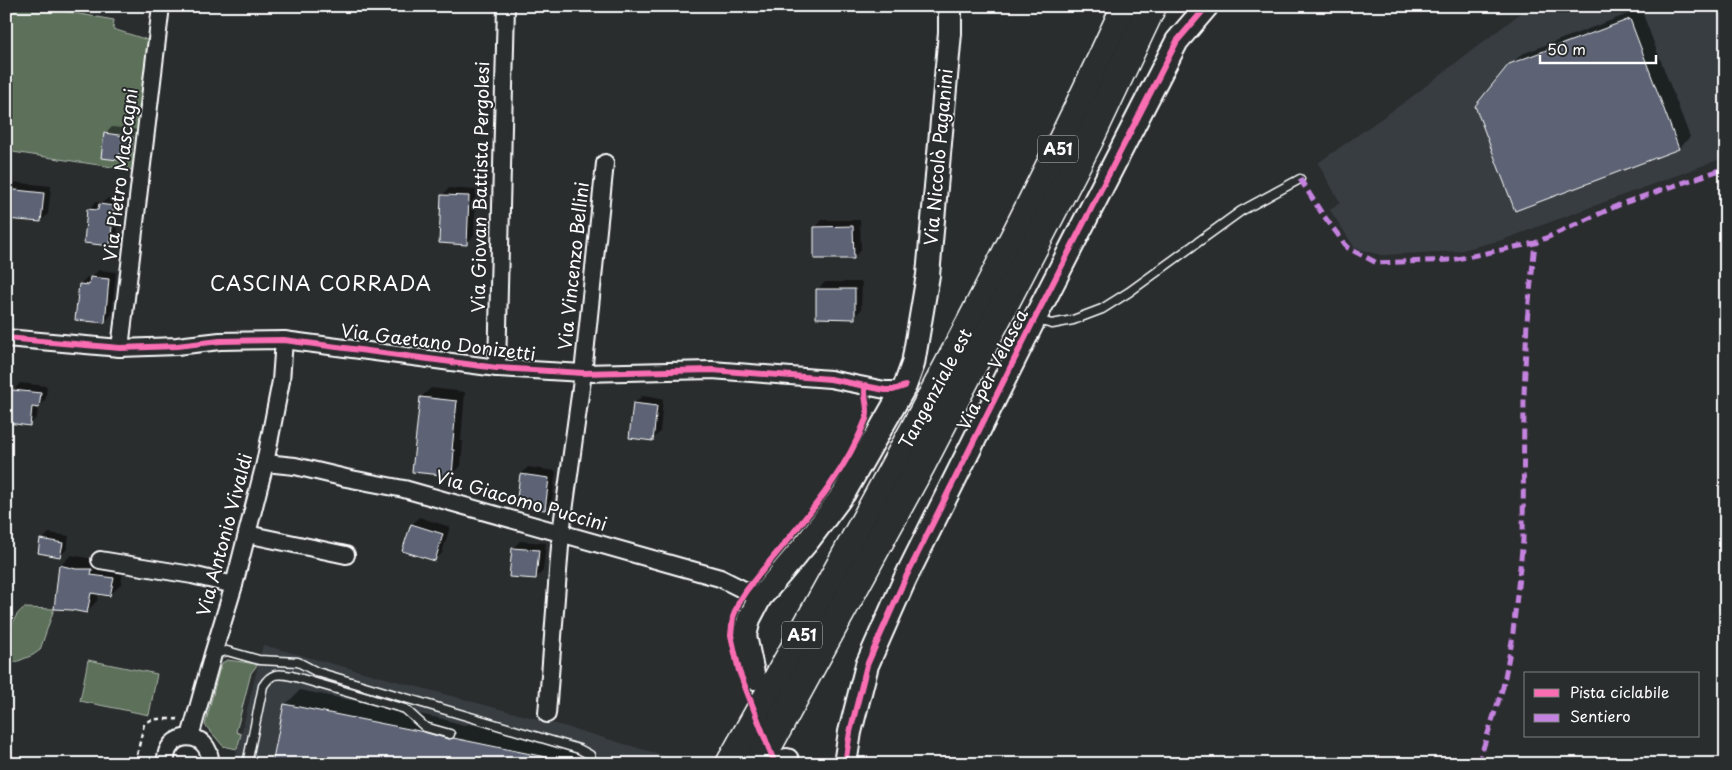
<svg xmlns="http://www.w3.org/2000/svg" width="1732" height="770" viewBox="0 0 1732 770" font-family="'Playpen Sans',sans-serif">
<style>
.built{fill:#393e43}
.green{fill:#5b6f5a;stroke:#adb7ac}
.shadow{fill:#0007}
.building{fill:#5d6475;stroke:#fff}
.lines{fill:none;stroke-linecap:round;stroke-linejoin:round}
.lane-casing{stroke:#fff;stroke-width:11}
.street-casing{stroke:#fff;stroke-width:20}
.secondary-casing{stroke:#fff;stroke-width:26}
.highway-casing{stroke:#fff;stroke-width:31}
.path{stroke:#fff;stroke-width:2.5;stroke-dasharray:5 4;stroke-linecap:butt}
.lane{stroke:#2a2d2e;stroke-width:8}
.street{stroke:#2a2d2e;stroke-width:16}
.secondary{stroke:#2a2d2e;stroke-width:22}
.highway{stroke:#2a2d2e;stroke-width:28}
.quiet{stroke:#c483df;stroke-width:5;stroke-dasharray:10 5;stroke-linecap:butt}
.cycleway-casing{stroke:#2a2d2e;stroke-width:9}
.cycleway{stroke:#f96db3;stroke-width:6}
.labels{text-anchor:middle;stroke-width:4;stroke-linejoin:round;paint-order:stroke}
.shield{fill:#2a2d2e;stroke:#bfc0c0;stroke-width:1}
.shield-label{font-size:16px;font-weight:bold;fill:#fff}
.street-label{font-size:18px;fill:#fff;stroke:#2a2d2e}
.quarter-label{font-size:20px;letter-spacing:1px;fill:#fff;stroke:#2a2d2e}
</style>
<rect width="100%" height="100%" fill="#2a2d2e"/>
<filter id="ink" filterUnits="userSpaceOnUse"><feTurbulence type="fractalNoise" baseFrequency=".02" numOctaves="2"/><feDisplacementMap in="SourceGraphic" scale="10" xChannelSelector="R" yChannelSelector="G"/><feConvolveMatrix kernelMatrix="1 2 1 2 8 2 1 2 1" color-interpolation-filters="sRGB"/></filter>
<g filter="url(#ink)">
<g class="built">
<polygon points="1530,6 1726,6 1726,157 1502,240 1458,251 1381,255 1355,248 1330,210 1340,202 1318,163 1409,99"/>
<polygon points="263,645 570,728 679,760 677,764 234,764"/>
</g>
<g class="green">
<polygon points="6,6 45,6 57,10 114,20 113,29 154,42 139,171 6,151"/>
<path d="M 24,608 L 54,609 L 40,650 L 33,655 L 11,664 C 11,645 6,620 24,608 Z"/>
<polygon points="88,660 157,674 149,715 80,701"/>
<polygon points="227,660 258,664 251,673 236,732 241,734 237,749 223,746 205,725 219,671 222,663"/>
</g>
<g class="shadow">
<polygon points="1641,9 1690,137 1679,148 1510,65 1522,54"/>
<polygon points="112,127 140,130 138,147 131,154 124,153 118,159 105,134"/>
<polygon points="12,182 51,186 48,214 41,221 6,217 6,188"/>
<polygon points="449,188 476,190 474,236 466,243 442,196"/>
<polygon points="108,198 120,199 117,237 109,245 88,210 96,202 102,203"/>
<polygon points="822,220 860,220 861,250 853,258 815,228"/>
<polygon points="99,270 116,272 112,314 105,322 80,284 87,277 91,277"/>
<polygon points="825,282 862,282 861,310 854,317 818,289"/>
<polygon points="20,383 47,386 46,399 38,407 37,417 30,424 13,391"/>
<polygon points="431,388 465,392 461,441 463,441 461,466 451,475 421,397"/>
<polygon points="642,396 663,399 660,432 652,440 634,404"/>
<polygon points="528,467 556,471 552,501 545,509 521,474"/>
<polygon points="419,517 450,527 442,553 435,560 412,525"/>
<polygon points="49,533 69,536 67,549 60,556 42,540"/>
<polygon points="520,541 546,543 543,571 536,578 513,548"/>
<polygon points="71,555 88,558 102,558 124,567 121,584 110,595 99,593 97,601 86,612 60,566"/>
<polygon points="300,690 439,718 464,725 469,724 580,745 577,764 273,764 285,705"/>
</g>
<g class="building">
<polygon points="1630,19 1679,149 1515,211 1475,106 1509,64"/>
<polygon points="104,133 133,137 131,155 119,154 119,160 101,158"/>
<polygon points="6,189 44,193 41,222 6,219"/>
<polygon points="441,195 469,196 467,245 439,243"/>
<polygon points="99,204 114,206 110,246 84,243 87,209 98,210"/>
<polygon points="853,226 854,259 814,259 814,227"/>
<polygon points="90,277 109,279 105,323 75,320 79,284 89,285"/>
<polygon points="816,289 855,289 855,319 816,318"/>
<polygon points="12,390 41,393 39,408 32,407 30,426 8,423"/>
<polygon points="420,397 457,401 452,450 454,450 452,476 412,472"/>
<polygon points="633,403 657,406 653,441 629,438"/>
<polygon points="520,474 549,478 545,510 516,506"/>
<polygon points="411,524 443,534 435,561 402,551"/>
<polygon points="40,539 63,543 60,557 38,553"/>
<polygon points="512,548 539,550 536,579 509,577"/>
<polygon points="59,565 76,569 92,569 91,575 114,578 110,596 91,593 87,613 71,610 54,609"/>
<polygon points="284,704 424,732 448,739 453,738 550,758 549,764 272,764"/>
</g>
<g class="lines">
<g class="lane-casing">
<g id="lane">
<polyline points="1037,320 1052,324 1073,320 1102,309 1129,292 1241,211 1300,179"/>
<polyline points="213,654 227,651 259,660 298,662 317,672 579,749 590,755 593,764"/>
<path d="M 247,764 L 263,686 C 271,673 278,673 292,676 L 405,709 L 425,727 L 450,734"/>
</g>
</g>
<g class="street-casing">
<g id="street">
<polyline points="6,338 120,348 177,346 220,341 284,340 497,368 583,373 712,370 830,379 885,390 893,390"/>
<polyline points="120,348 161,6"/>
<polyline points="497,368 506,6"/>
<polyline points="265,463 295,466 346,478 404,489 720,578 760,598"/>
<polyline points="247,534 346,555"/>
<polyline points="100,560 192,575 234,585"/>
<polyline points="547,714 561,533 583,373 605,163"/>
<polyline points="190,737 213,654 234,585 265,463 281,381 284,340"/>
<path d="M 166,764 C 163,729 212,728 210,764"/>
</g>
</g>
<g class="secondary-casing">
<g id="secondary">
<polyline points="754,678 745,636 749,619 760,598 808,541 844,493 905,386 913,364 928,275 950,33 950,6"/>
<polyline points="787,760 788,764"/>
<polyline points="845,764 850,732 867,665 905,579 1034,320 1177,41 1207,6"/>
</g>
</g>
<g class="highway-casing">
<g id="highway">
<path d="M 730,764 C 870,515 1007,266 1126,6"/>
<polyline points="758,764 921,465 1088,142 1152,6"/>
</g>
</g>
<path class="path" d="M 135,764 L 144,724 C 153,716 167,720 178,719"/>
<use href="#lane" class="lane"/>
<use href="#street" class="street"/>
<use href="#secondary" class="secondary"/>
<use href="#highway" class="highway"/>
<g class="quiet">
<polyline points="1300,179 1321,212 1348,248 1377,263 1452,260 1535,243 1621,204 1726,168"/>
<polyline points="1478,764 1503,687 1512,641 1523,540 1524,395 1527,321 1535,243"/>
</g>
<g class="cycleway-casing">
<g id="cycleway">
<polyline points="6,338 120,348 177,346 220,341 284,340 497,368 583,373 712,370 830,379 885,390 893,390 905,386"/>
<path d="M 775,764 L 739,671 L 731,635 L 733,617 L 739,602 L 746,591 C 788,536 841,485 866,419 C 870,407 862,396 866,385"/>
<polyline points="845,764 850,732 867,665 905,579 1034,320 1177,41 1207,6"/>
</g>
</g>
<use href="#cycleway" class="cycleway"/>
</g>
</g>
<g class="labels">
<g class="shield">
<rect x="1038" y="135.5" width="40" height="27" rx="4"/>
<rect x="782" y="621.5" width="40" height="27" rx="4"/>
</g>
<g class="shield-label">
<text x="1058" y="155">A51</text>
<text x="802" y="641">A51</text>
</g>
<g class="street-label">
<text transform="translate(939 157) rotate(-85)" y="6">Via Niccolò Paganini</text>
<text transform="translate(121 175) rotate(-83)" y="6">Via Pietro Mascagni</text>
<text transform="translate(481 187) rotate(-89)" y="6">Via Giovan Battista Pergolesi</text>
<text transform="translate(574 266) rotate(-84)" y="6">Via Vincenzo Bellini</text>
<text transform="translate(438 343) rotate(7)" y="6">Via Gaetano Donizetti</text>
<text transform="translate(993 370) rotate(-63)" y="6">Via per Velasca</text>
<text transform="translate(936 389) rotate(-62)" y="6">Tangenziale est</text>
<text transform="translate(521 501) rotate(16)" y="6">Via Giacomo Puccini</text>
<text transform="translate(225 535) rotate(-75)" y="6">Via Antonio Vivaldi</text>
</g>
<g class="quarter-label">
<text x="321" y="291">CASCINA CORRADA</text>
</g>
</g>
<rect width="1732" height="770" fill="none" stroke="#2a2d2e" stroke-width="25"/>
<rect x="12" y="12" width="1707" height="745" fill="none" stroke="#fff" stroke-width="2" filter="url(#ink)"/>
<rect x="1524" y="672" width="175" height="65" fill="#2a2d2e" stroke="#7f8182"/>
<rect x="1534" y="689" width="25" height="8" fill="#f96db3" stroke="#7f8182"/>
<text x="1570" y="698" font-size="15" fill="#ffffff">Pista ciclabile</text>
<rect x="1534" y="714" width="25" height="8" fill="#c483df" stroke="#7f8182"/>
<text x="1570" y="722" font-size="15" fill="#ffffff">Sentiero</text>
<path d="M1540 55v8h116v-8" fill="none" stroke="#ffffff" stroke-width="2.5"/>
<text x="1547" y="55" font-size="15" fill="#ffffff" stroke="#2a2d2e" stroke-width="4" paint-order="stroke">50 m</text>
</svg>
